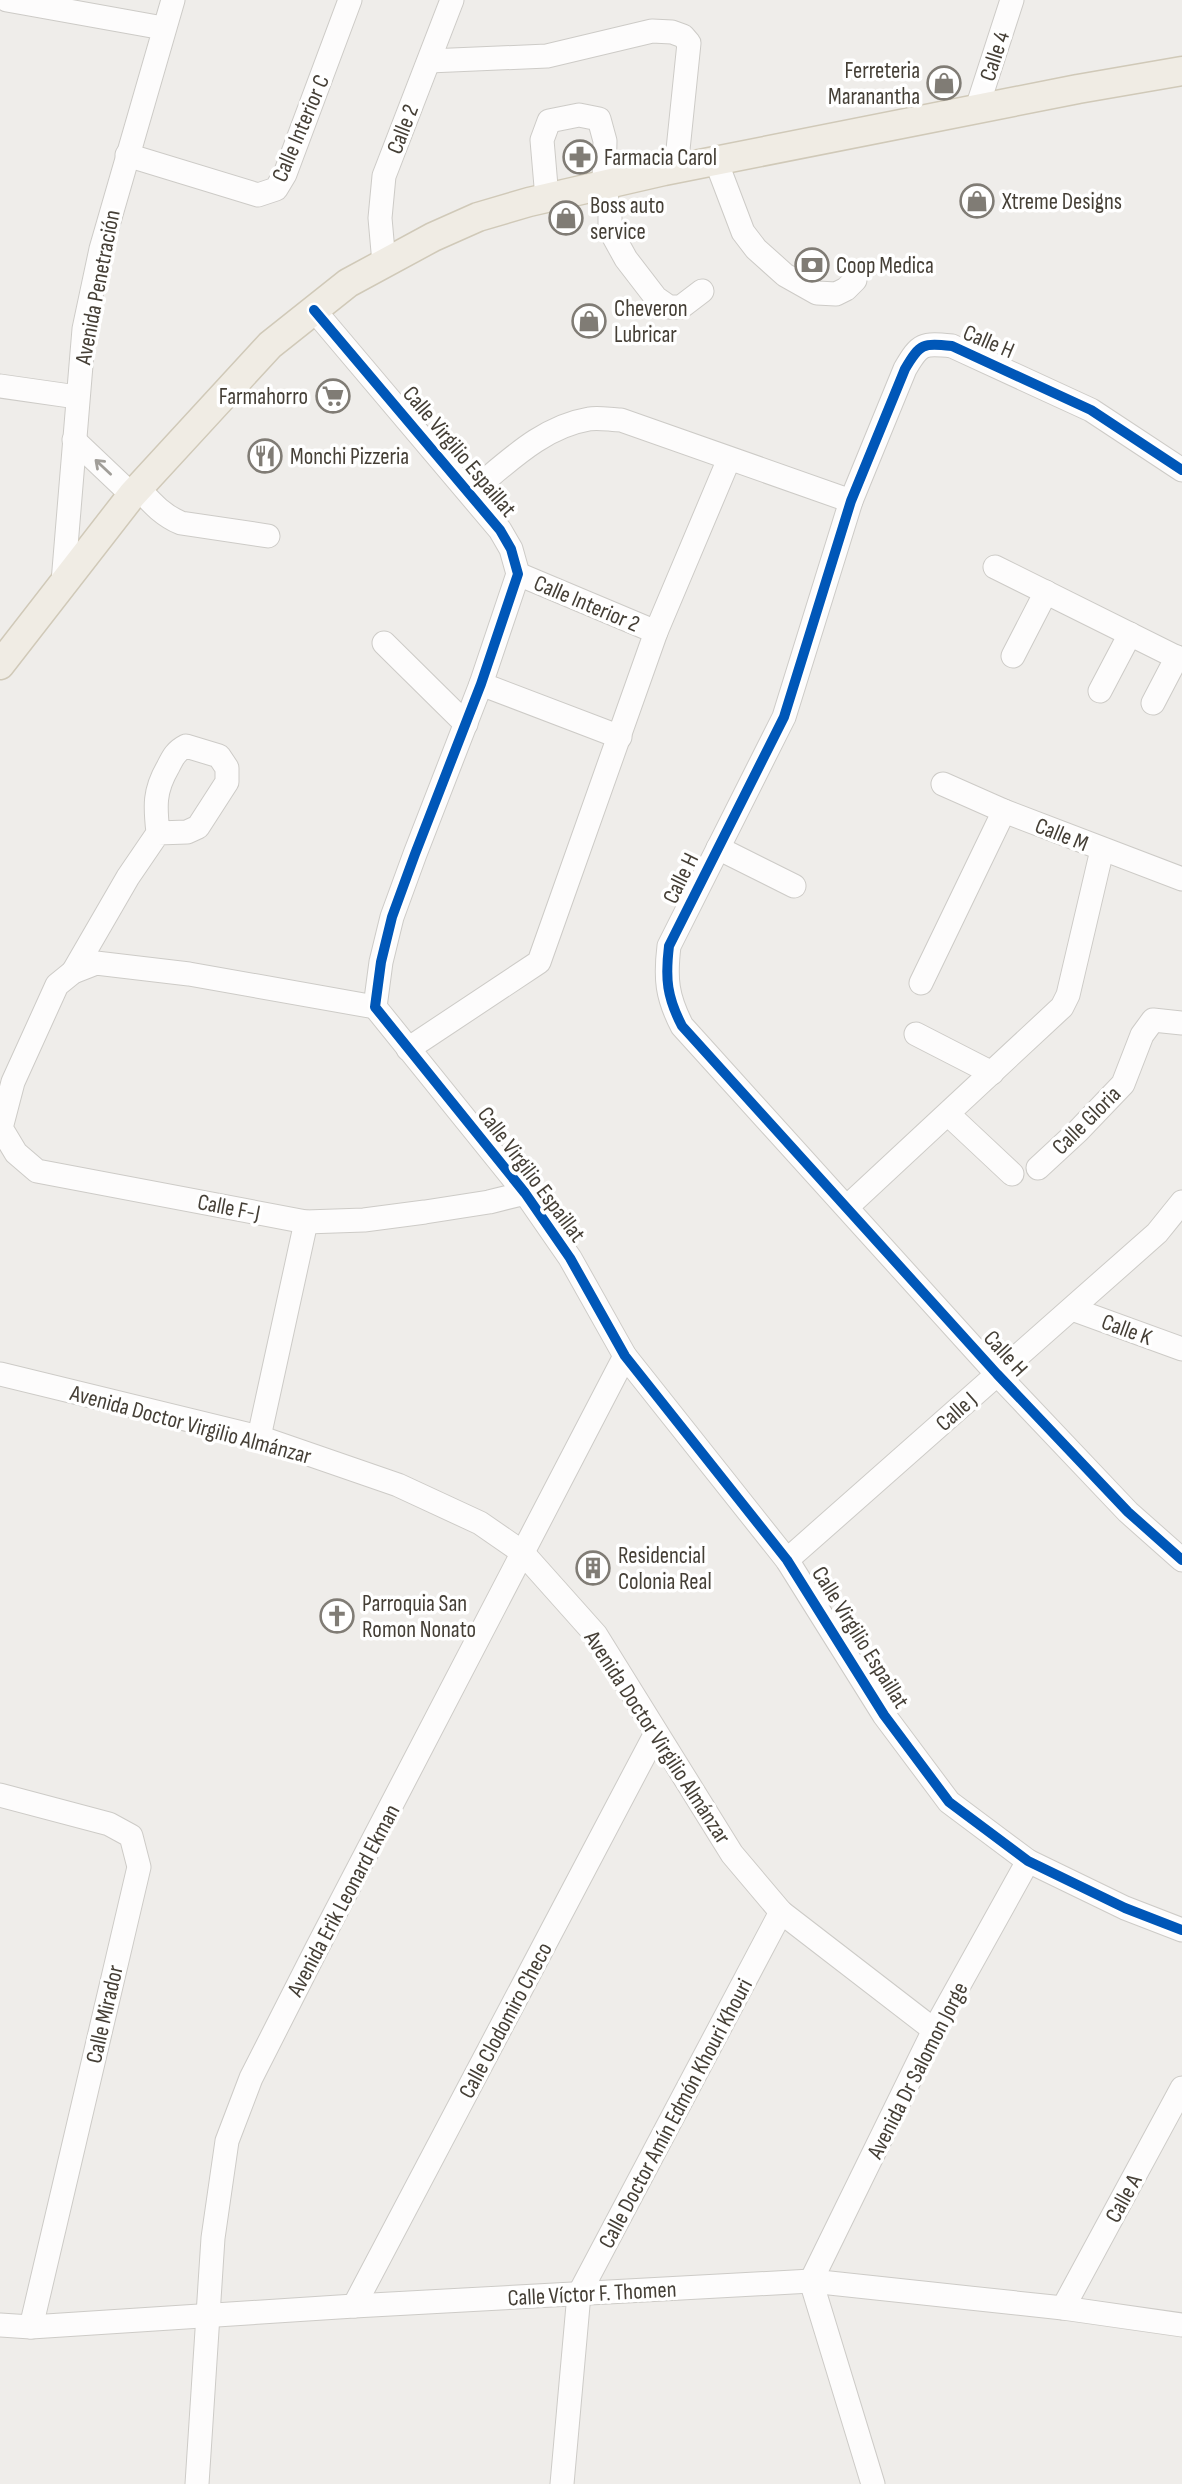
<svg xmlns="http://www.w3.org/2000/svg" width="1182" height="2484" font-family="'Sofia Sans Condensed',sans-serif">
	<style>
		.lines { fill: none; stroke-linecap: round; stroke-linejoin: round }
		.minor-casing { stroke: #cdcbc7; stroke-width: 25 }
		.major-casing { stroke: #d0c9b8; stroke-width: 31 }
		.minor { stroke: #fdfcfc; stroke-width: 23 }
		.major { stroke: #f0ece4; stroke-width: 28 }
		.cycleway-casing { stroke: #fff; stroke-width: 15 }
		.cycleway { stroke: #0057b8; stroke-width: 10 }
		.oneway { stroke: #a19e99 }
		.labels { text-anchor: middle; stroke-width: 7; stroke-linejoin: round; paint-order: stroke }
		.street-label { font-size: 23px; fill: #453f36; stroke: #fff }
		.poi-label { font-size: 23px; fill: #453f36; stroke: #fff; text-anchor: start }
	</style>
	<rect width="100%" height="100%" fill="#efedea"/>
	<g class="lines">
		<defs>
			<g id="minor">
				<polyline points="7,0 163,28"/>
				<polyline points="429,61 547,56 652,31 672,32 683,36 689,43 676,169"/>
				<polyline points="976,111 1012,0"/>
				<polyline points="127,155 258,195 276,189 285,174 350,0"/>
				<polyline points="716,161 743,232 756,249 785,275 817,293 836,294 846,289 855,280"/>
				<polyline points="547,198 542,140 549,121 579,115 599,119 605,141 604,186 610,215 610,230 626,259 656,298 669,307 681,307 702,291"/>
				<polyline points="384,263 380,218 384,176 452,0"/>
				<polyline points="314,310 500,530 511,549 518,574 481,684 415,854 392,917 381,962 375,1007 525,1193 570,1258 625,1356 787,1560 884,1715 949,1802 1028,1861 1125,1908 1182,1930"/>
				<polyline points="0,386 77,397"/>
				<polyline points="74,440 132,495"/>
				<path d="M1182,470L1091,410L952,346C923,343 920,343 905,369L851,501L784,717L669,946C665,979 667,997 682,1026L997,1374L1128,1512L1182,1560"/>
				<path d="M138,488C151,502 162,515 181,523L268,536"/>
				<path d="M470,493C506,464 541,427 589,419C599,417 611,420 621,420L851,501"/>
				<polyline points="995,567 1182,660"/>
				<polyline points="518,574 656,632"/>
				<polyline points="63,582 84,329 101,249 173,0"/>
				<polyline points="384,643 466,724"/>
				<polyline points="1013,656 1046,592"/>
				<polyline points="481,684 620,737"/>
				<polyline points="1100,691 1130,634"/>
				<polyline points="1153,703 1177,657"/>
				<polyline points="943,784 1004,811 1182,879"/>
				<polyline points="718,848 794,886"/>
				<path d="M73,972L128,877L158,833L187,832L198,827L227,782V768L219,756L186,746C176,751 173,757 168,767C154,791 155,806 158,833"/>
				<polyline points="921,983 1004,811"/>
				<polyline points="375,1007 189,974 96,963 73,972 57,985 13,1082 1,1128 16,1153 37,1171 306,1222 364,1220 425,1212 489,1202 525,1193"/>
				<polyline points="916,1034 992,1073"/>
				<polyline points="408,1049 539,962 656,632 729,459"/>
				<polyline points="948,1114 1012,1174"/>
				<polyline points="1038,1168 1078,1131 1123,1084 1142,1035 1153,1020 1182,1023"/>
				<polyline points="847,1207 1062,1007 1068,995 1102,850"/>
				<polyline points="1072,1309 1182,1349"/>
				<polyline points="0,1374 259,1437 398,1485 480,1523 522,1552 596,1635 732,1854 781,1912 934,2030"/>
				<polyline points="259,1437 306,1222"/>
				<polyline points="787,1560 1157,1233 1182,1202"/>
				<polyline points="0,1795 109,1824 131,1836 139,1867 31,2327"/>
				<polyline points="354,2306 656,1733"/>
				<polyline points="1063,2308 1182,2088"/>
				<polyline points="0,2325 31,2327 354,2306 811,2281 1063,2308 1182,2325"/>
				<polyline points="197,2484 213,2238 227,2141 251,2078 317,1948 625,1356"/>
				<polyline points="562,2484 579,2294 781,1912"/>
				<polyline points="873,2484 811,2281 934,2030 1028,1861"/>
			</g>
			<polyline id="major" points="0,665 132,495 270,345 348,283 433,237 478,217 529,202 664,171 1078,89 1182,71"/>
		</defs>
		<use href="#minor" class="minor-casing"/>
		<use href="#major" class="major-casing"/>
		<use href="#minor" class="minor"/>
		<use href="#major" class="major"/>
		<defs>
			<g id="cycleway">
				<polyline points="314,310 500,530 511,549 518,574 481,684 415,854 392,917 381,962 375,1007 525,1193 570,1258 625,1356 787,1560 884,1715 949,1802 1028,1861 1125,1908 1182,1930"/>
				<path d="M1182,470L1091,410L952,346C923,343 920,343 905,369L851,501L784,717L669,946C665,979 667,997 682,1026L997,1374L1128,1512L1182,1560"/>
			</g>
		</defs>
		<use href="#cycleway" class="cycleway-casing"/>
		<use href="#cycleway" class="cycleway"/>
	</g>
	<defs><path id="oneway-shaft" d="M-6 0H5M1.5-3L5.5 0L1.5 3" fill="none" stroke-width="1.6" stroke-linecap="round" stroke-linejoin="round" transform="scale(1.75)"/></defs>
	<use class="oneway" href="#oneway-shaft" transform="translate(103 467) rotate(-137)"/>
	<defs>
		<symbol id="shop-ring" viewBox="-11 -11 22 22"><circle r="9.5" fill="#fff" stroke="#807c75" stroke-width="1.5"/><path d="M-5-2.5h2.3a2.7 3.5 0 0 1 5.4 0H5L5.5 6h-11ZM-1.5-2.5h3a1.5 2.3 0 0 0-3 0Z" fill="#807c75"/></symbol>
		<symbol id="pharmacy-ring" viewBox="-11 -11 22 22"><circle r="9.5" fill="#fff" stroke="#807c75" stroke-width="1.5"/><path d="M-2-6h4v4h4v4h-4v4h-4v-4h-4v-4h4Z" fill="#807c75"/></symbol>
		<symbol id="bank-ring" viewBox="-11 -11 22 22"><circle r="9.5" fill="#fff" stroke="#807c75" stroke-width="1.5"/><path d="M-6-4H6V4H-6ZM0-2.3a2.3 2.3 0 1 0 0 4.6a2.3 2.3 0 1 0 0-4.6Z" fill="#807c75"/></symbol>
		<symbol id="supermarket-ring" viewBox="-11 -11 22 22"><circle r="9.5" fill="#fff" stroke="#807c75" stroke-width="1.5"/><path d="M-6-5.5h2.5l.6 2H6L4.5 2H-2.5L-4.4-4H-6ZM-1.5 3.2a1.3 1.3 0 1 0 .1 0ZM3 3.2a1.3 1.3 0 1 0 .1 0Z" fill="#807c75"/></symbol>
		<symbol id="restaurant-ring" viewBox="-11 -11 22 22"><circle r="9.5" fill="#fff" stroke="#807c75" stroke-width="1.5"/><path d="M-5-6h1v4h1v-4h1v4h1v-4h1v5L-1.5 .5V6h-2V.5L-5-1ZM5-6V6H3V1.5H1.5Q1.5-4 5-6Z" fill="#807c75"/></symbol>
		<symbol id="building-ring" viewBox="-11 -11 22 22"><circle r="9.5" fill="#fff" stroke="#807c75" stroke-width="1.5"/><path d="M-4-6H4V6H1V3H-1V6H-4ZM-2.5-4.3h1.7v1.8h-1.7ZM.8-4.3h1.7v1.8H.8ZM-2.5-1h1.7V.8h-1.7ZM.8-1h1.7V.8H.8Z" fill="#807c75"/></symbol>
		<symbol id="church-ring" viewBox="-11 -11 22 22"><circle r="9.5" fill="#fff" stroke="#807c75" stroke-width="1.5"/><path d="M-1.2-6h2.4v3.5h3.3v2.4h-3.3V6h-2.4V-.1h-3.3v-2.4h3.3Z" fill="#807c75"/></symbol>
	</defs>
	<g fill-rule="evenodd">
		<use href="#shop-ring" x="925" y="64" width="38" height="38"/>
		<use href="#pharmacy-ring" x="561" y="138" width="38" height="38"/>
		<use href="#shop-ring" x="958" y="182" width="38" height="38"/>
		<use href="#shop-ring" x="547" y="199" width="38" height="38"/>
		<use href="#bank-ring" x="793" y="246" width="38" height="38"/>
		<use href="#shop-ring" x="570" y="302" width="38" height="38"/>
		<use href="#supermarket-ring" x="314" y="377" width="38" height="38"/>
		<use href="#restaurant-ring" x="246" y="437" width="38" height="38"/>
		<use href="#building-ring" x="574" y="1549" width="38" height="38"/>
		<use href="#church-ring" x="318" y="1597" width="38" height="38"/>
	</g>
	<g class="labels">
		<g class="street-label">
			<text transform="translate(994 56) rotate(-72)" y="8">Calle 4</text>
			<text transform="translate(300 128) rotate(-67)" y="8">Calle Interior C</text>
			<text transform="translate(402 129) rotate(-69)" y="8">Calle 2</text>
			<text transform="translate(97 287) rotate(-79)" y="8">Avenida Penetración</text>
			<text transform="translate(989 341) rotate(23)" y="8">Calle H</text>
			<text transform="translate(460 451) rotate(50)" y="8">Calle Virgilio Espaillat</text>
			<text transform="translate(587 603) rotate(23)" y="8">Calle Interior 2</text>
			<text transform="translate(1062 834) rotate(22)" y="8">Calle M</text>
			<text transform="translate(680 878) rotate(-64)" y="8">Calle H</text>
			<text transform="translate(1086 1120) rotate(-45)" y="8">Calle Gloria</text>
			<text transform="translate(532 1174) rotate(53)" y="8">Calle Virgilio Espaillat</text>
			<text transform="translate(229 1207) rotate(11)" y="8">Calle F-J</text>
			<text transform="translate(1127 1329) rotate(20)" y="8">Calle K</text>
			<text transform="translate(1006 1353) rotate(48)" y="8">Calle H</text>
			<text transform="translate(956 1411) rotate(-42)" y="8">Calle J</text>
			<text transform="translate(191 1424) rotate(15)" y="8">Avenida Doctor Virgilio Almánzar</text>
			<text transform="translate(861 1637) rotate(58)" y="8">Calle Virgilio Espaillat</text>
			<text transform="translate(658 1737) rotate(57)" y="8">Avenida Doctor Virgilio Almánzar</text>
			<text transform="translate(343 1900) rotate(-62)" y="8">Avenida Erik Leonard Ekman</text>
			<text transform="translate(104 2014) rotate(-77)" y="8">Calle Mirador</text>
			<text transform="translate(505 2020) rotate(-62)" y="8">Calle Clodomiro Checo</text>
			<text transform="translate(917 2070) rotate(-63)" y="8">Avenida Dr Salomon Jorge</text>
			<text transform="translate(675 2113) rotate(-62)" y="8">Calle Doctor Amín Edmón Khouri Khouri</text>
			<text transform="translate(1123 2198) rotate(-61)" y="8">Calle A</text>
			<text transform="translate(592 2293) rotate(-3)" y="8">Calle Víctor F. Thomen</text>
		</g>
		<g class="poi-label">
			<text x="920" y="78" text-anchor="end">Ferreteria<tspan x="920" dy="26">Maranantha</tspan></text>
			<text x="604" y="165">Farmacia Carol</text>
			<text x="1002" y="209">Xtreme Designs</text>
			<text x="590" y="213">Boss auto<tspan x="590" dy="26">service</tspan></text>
			<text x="836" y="273">Coop Medica</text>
			<text x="614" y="316">Cheveron<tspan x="614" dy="26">Lubricar</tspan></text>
			<text x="308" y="404" text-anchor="end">Farmahorro</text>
			<text x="290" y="464">Monchi Pizzeria</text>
			<text x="618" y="1563">Residencial<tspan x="618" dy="26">Colonia Real</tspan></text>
			<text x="362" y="1611">Parroquia San<tspan x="362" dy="26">Romon Nonato</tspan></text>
		</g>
	</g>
</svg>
